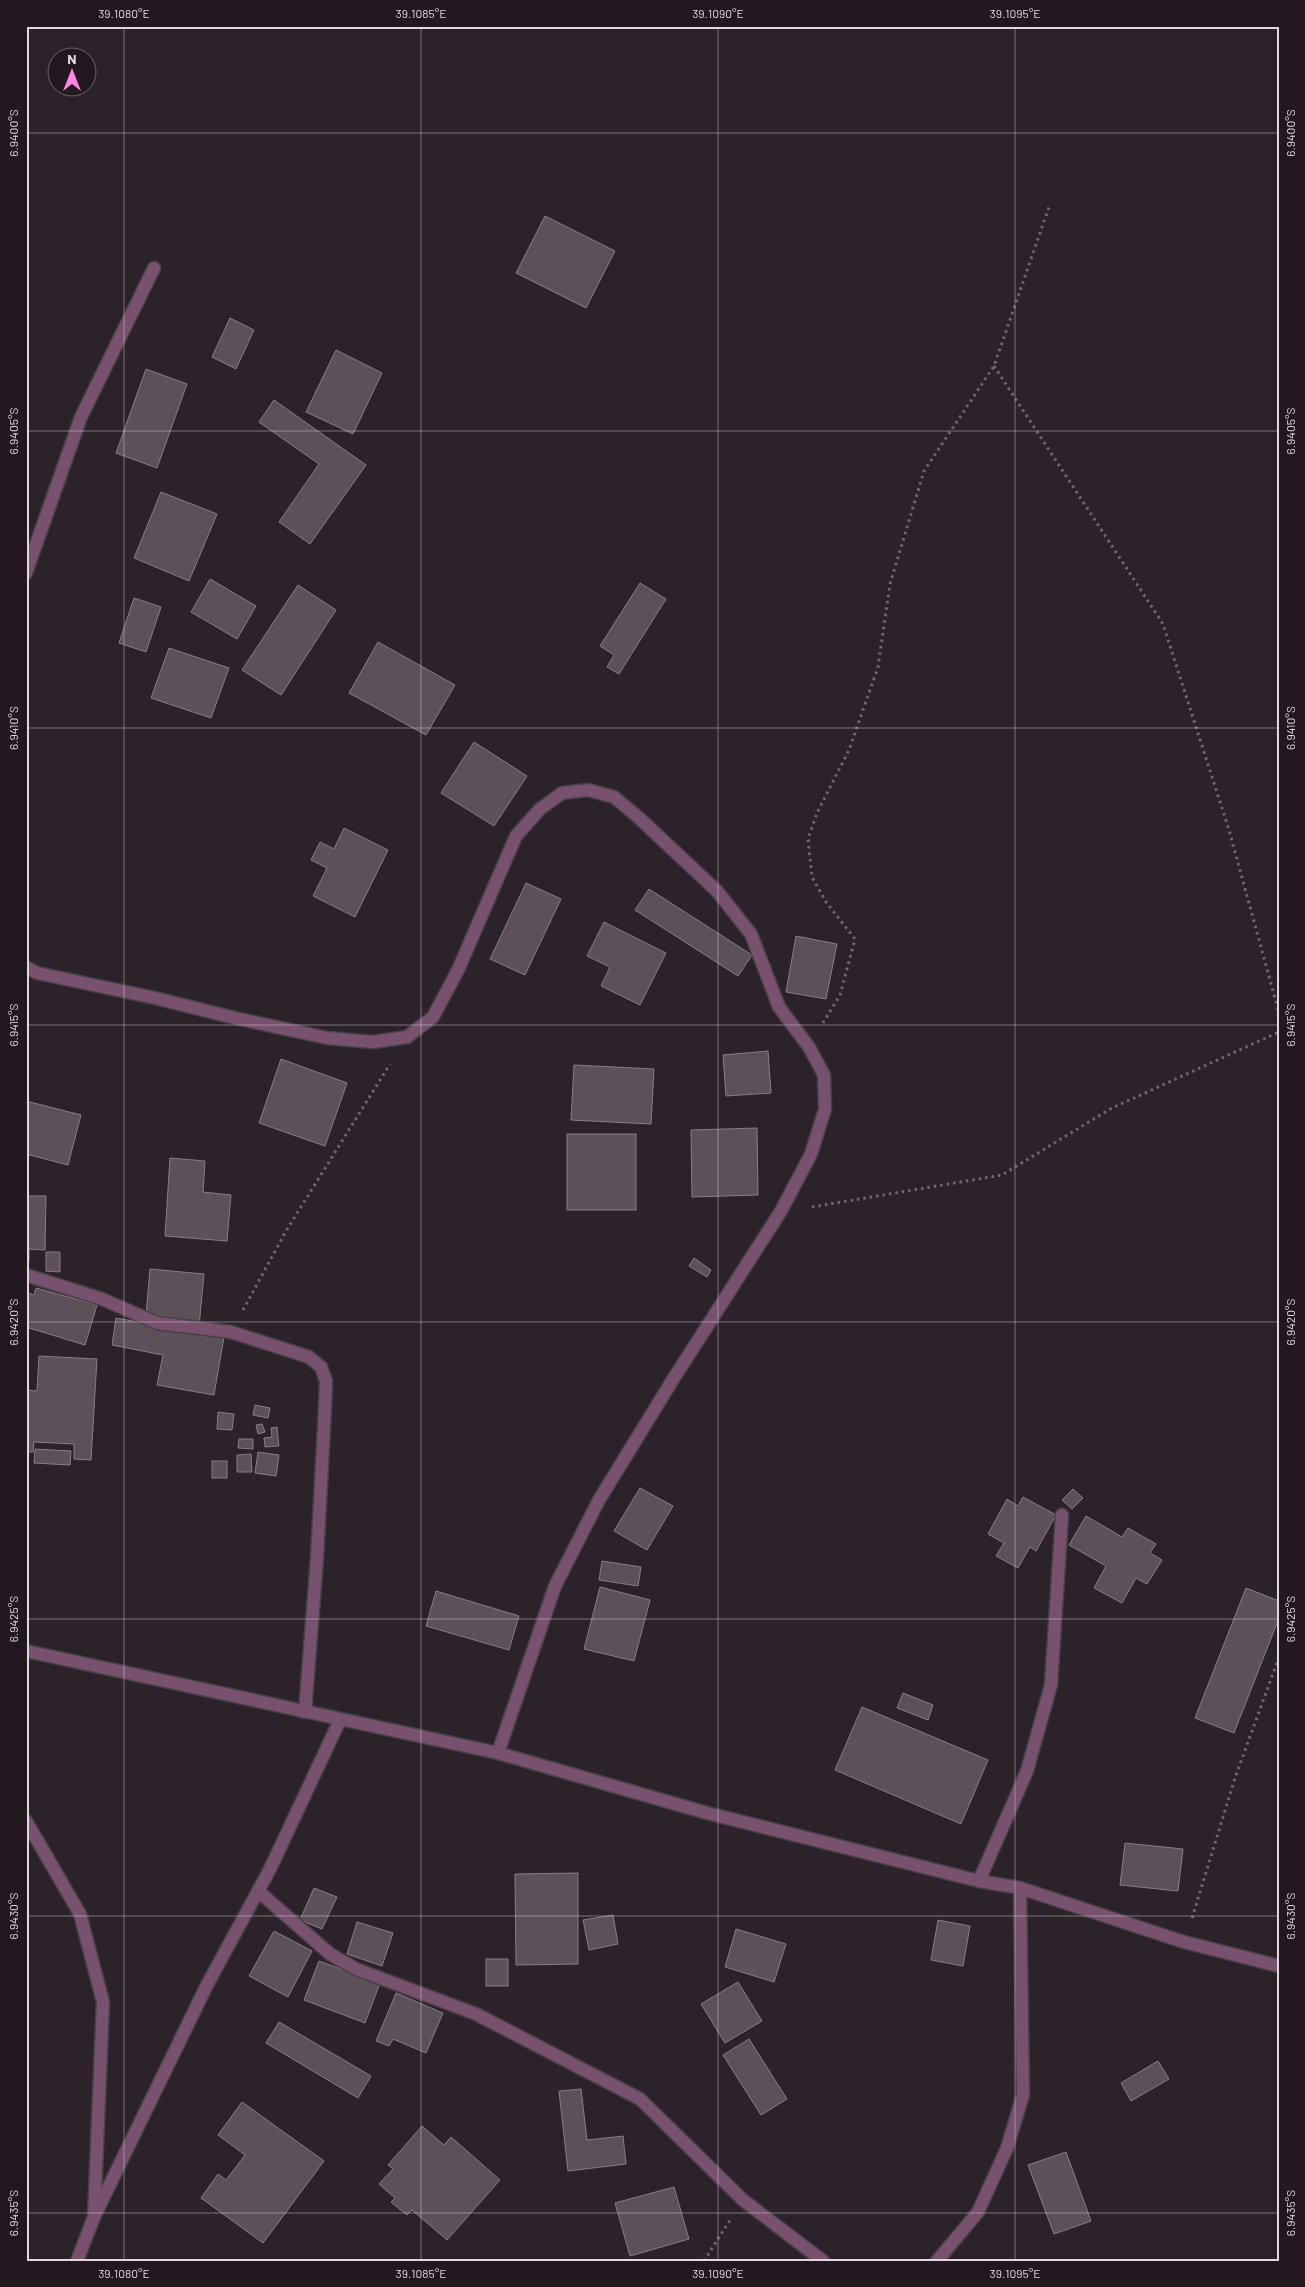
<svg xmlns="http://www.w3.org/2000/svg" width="1305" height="2287" font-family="Barlow,sans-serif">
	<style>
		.building { fill: #5c5059; stroke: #8a7d86 }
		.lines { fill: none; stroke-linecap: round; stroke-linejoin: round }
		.minor-casing { stroke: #493f46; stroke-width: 15 }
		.path { stroke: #71686e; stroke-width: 3; stroke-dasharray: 2.5 4; stroke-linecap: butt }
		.minor { stroke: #78516f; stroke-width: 12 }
		.ticks { fill: none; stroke: #dfd8dd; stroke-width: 1; stroke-opacity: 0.45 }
		.neatline { fill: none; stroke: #dfd8dd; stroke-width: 2 }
		.ticks-label { font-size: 12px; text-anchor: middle; fill: #dfd8dd }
	</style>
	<rect width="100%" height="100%" fill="#2c2229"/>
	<g class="building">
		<polygon points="545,216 615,251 586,308 516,273"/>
		<polygon points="230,318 254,330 236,369 212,357"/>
		<polygon points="336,350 382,373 353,434 306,412"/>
		<polygon points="146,369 187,384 157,468 116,453"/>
		<polygon points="274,400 366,465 310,544 279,522 319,464 259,422"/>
		<polygon points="161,492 217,514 189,581 134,558"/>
		<polygon points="210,579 256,606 237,639 191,612"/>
		<polygon points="640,583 666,599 619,674 607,667 614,655 600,646"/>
		<polygon points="298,585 336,610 281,695 242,670"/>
		<polygon points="134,598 161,607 146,652 119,643"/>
		<polygon points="378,642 455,685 426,735 349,693"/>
		<polygon points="169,648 229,668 211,718 151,698"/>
		<polygon points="474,742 527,776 494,826 441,793"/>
		<polygon points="344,828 388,850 355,917 313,896 327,868 311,860 320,842 334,849"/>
		<polygon points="526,883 561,899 525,975 490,959"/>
		<polygon points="649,889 752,955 738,976 635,910"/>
		<polygon points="604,922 666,953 640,1005 601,986 610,967 587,956"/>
		<polygon points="796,936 837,944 826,999 786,992"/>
		<polygon points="768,1051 771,1093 726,1096 723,1055"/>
		<polygon points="281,1059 347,1083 325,1146 259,1123"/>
		<polygon points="574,1065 654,1069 651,1124 571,1120"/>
		<polygon points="26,1101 81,1115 68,1165 26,1154"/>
		<polygon points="757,1128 758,1195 692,1197 691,1130"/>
		<rect x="567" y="1134" width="69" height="76"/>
		<polygon points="170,1158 205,1161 203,1192 231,1195 227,1241 165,1236"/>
		<polygon points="26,1196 46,1196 45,1250 29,1249 29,1261 26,1261"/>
		<polygon points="46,1252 60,1252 60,1272 46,1271"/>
		<polygon points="694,1258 711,1270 707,1277 689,1266"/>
		<polygon points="150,1269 204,1274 199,1326 170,1323 171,1318 146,1315"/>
		<polygon points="36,1288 97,1305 85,1345 26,1327 26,1292 34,1295"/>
		<polygon points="116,1318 224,1337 214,1395 157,1385 163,1355 112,1345"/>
		<polygon points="39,1356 97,1359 91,1460 74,1459 74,1444 34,1442 33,1452 26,1452 26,1390 37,1391"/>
		<polygon points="255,1405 270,1408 268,1418 253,1415"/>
		<polygon points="218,1412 234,1414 232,1430 217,1429"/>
		<polygon points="262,1424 265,1432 258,1434 256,1425"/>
		<polygon points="277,1427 279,1446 265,1447 264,1438 272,1437 271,1428"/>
		<polygon points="239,1439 253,1439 253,1449 238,1448"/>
		<polygon points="35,1449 71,1451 70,1465 34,1463"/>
		<polygon points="258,1452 279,1455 276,1476 255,1473"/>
		<polygon points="251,1454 252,1472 237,1472 237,1455"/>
		<rect x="212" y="1461" width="15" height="17"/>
		<polygon points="640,1488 673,1506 647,1550 614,1531"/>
		<polygon points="1073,1489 1083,1498 1072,1509 1062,1500"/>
		<polygon points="1023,1497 1056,1515 1036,1551 1030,1547 1018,1568 996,1556 1004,1543 988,1534 1007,1499 1018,1506"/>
		<polygon points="1086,1516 1122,1537 1128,1528 1156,1544 1150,1553 1162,1560 1147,1584 1136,1578 1122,1603 1094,1588 1106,1566 1069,1545"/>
		<polygon points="602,1561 641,1567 638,1586 599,1580"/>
		<polygon points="600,1587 650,1600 634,1661 584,1649"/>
		<polygon points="1246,1588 1279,1601 1279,1618 1234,1733 1195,1718"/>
		<polygon points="436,1591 519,1616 509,1650 426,1626"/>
		<polygon points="903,1693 933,1705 928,1720 897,1708"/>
		<polygon points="862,1707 988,1760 961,1824 835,1770"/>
		<polygon points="1125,1843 1183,1849 1178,1891 1120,1885"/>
		<polygon points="578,1873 578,1964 516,1965 515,1874"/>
		<polygon points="314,1888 337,1897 322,1929 300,1920"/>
		<polygon points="613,1915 618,1944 589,1950 583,1920"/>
		<polygon points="938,1920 970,1926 963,1966 931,1960"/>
		<polygon points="357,1922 393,1933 382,1966 347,1954"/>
		<polygon points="736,1929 786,1944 774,1982 725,1967"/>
		<polygon points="274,1931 312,1951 288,1997 249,1976"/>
		<rect x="486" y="1959" width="22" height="27"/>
		<polygon points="319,1961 380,1983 365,2023 304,2000"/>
		<polygon points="738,1982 762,2021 725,2043 701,2004"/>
		<polygon points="396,1993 443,2013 426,2053 393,2039 389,2046 376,2041"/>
		<polygon points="279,2022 371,2076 358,2098 266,2043"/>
		<polygon points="749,2039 787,2099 761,2115 723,2055"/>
		<polygon points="1158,2061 1169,2079 1131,2101 1121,2083"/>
		<polygon points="581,2089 587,2140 623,2136 626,2164 568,2171 559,2091"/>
		<polygon points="242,2102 324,2161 263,2243 201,2198 218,2174 226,2180 245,2155 218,2135"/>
		<polygon points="422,2126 444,2145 451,2137 500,2180 447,2240 412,2210 407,2215 391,2202 395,2198 379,2184 393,2169 388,2165"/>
		<polygon points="1066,2152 1091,2221 1054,2234 1028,2165"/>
		<polygon points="674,2187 689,2239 630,2256 615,2203"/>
	</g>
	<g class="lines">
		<defs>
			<g id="minor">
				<polyline points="26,573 81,417 154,268"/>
				<polyline points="26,967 37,973 155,998 235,1018 327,1038 373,1042 407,1037 433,1017 458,970 516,836 540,809 562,793 588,790 614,797 638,817 717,891 751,934 779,1007 809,1047 824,1075 825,1109 811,1154 781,1211 672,1381 599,1500 555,1586 498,1753"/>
				<polyline points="26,1275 102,1299 157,1323 231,1332 309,1357 321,1367 326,1381 325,1408 317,1558 305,1712"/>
				<polyline points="26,1651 498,1753 707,1813 979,1881 1020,1888 1184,1942 1279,1966"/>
				<polyline points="26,1821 80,1914 103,2002 94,2217 77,2261"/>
				<polyline points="979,1881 1027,1771 1051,1685 1062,1515"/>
				<polyline points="258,1891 330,1954 356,1969 476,2014 640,2099 743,2200 823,2261"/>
				<polyline points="94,2217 207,1985 270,1869 340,1720"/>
				<polyline points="937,2261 978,2212 1007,2148 1023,2095 1020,1888"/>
			</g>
		</defs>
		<use href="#minor" class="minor-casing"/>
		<g class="path">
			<polyline points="994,366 1163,624 1229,830 1279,1013"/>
			<polyline points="823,1023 840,995 855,939 826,902 812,877 808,839 817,813 849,750 878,667 890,584 924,471 994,366 1050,204"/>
			<polyline points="812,1207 1002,1175 1110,1109 1279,1032"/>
			<polyline points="243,1310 286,1231 390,1064"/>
			<polyline points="1192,1918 1235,1778 1279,1657"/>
			<polyline points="704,2261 730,2220"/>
		</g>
		<use href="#minor" class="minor"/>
	</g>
	<path class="ticks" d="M124,26V2261M421,26V2261M718,26V2261M1015,26V2261M26,133H1279M26,431H1279M26,728H1279M26,1025H1279M26,1322H1279M26,1619H1279M26,1916H1279M26,2213H1279"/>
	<rect width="1305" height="2287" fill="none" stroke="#221920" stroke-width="55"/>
	<g transform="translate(72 72)"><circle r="24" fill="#221920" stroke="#6e656c"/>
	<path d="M0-4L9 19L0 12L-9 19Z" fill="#fc86e4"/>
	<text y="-8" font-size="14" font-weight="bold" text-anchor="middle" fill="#dfd8dd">N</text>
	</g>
	<rect x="28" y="28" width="1250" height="2232" class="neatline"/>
	<g class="ticks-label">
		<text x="124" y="18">39.1080°E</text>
		<text x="421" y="18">39.1085°E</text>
		<text x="718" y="18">39.1090°E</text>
		<text x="1015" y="18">39.1095°E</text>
		<text transform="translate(14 133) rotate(-90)" y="4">6.9400°S</text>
		<text transform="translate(1291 133) rotate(-90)" y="4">6.9400°S</text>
		<text transform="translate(14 431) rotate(-90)" y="4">6.9405°S</text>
		<text transform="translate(1291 431) rotate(-90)" y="4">6.9405°S</text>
		<text transform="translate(14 728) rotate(-90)" y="4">6.9410°S</text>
		<text transform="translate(1291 728) rotate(-90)" y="4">6.9410°S</text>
		<text transform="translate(14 1025) rotate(-90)" y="4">6.9415°S</text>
		<text transform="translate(1291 1025) rotate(-90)" y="4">6.9415°S</text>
		<text transform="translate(14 1322) rotate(-90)" y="4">6.9420°S</text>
		<text transform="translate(1291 1322) rotate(-90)" y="4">6.9420°S</text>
		<text transform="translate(14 1619) rotate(-90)" y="4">6.9425°S</text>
		<text transform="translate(1291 1619) rotate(-90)" y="4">6.9425°S</text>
		<text transform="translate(14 1916) rotate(-90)" y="4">6.9430°S</text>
		<text transform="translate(1291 1916) rotate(-90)" y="4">6.9430°S</text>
		<text transform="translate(14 2213) rotate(-90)" y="4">6.9435°S</text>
		<text transform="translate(1291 2213) rotate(-90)" y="4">6.9435°S</text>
		<text x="124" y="2278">39.1080°E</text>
		<text x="421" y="2278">39.1085°E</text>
		<text x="718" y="2278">39.1090°E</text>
		<text x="1015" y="2278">39.1095°E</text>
	</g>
</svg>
